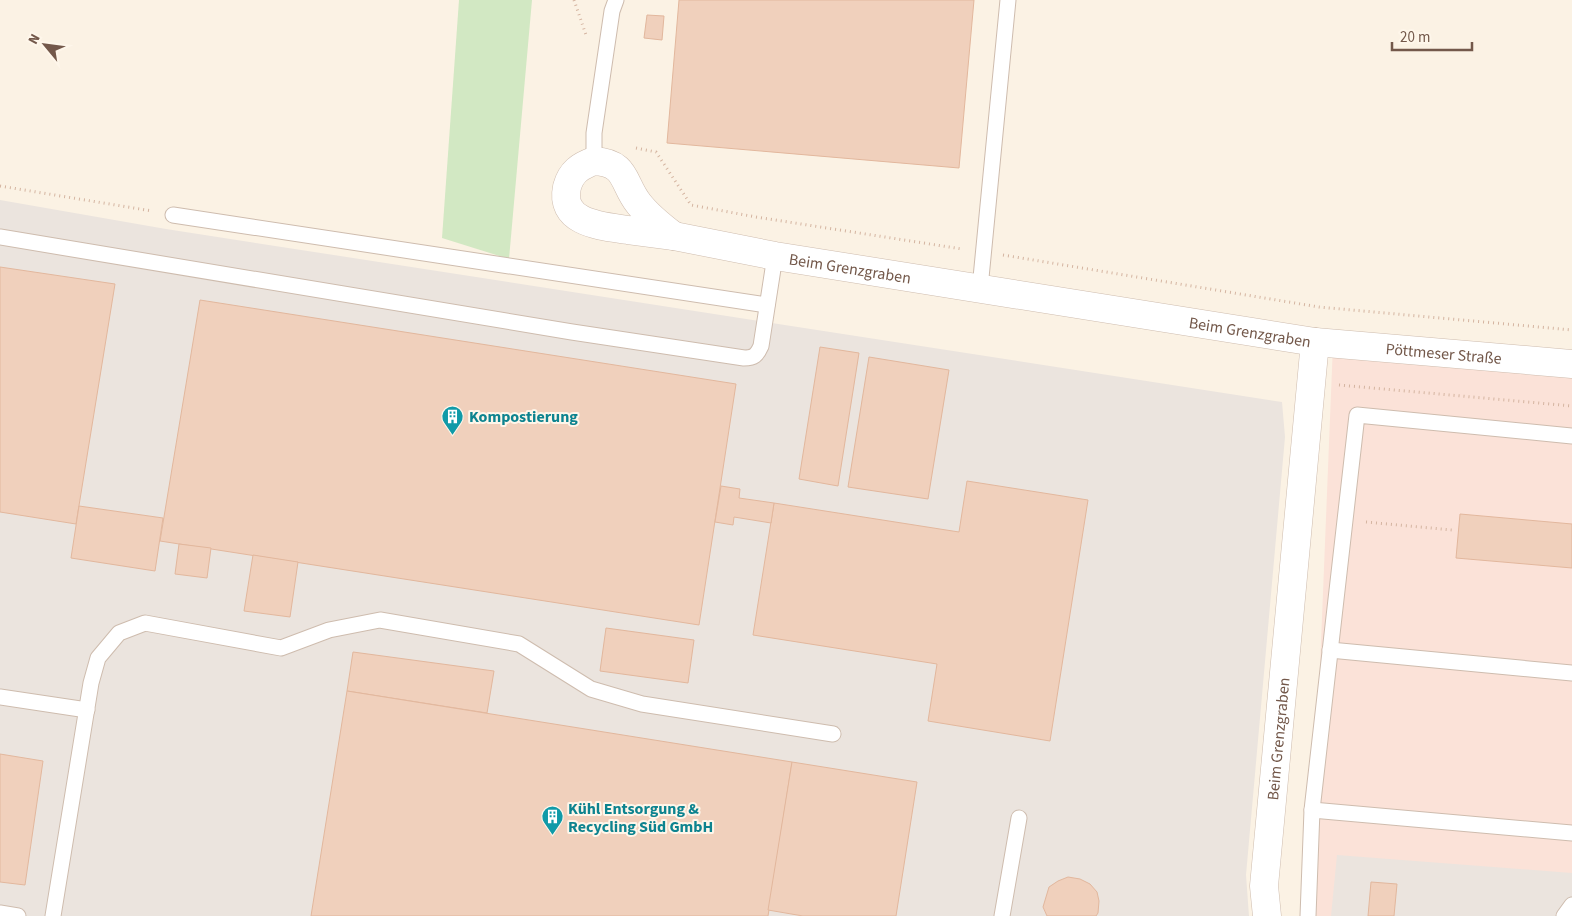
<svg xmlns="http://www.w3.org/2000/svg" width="1572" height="916" font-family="'Source Sans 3',sans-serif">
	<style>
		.commercial { fill: #fbe2d8 }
		.industrial { fill: #ebe4de }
		.green { fill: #d2e8c3 }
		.building { fill: #f0d0bc; stroke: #e2b79d }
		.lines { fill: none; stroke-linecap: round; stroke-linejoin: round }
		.service-casing { stroke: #cebcae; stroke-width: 17 }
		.minor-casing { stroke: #cebcae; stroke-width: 29 }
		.path { stroke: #d4b4a0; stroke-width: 3; stroke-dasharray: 1 4; stroke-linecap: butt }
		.service { stroke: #fff; stroke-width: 15 }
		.minor { stroke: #fff; stroke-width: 28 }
		.labels { text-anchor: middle; stroke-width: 4; stroke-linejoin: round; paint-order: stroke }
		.street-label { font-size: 16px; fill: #73584a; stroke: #fef6ea }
		.culture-label { font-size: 16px; font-weight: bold; fill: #0d838f; stroke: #fef6ea; text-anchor: start }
	</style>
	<rect width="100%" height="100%" fill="#fbf2e4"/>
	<polygon class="commercial" points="1333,344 1572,377 1572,916 1310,916"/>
	<g class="industrial">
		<polygon points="0,200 166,229 1282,402 1285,437 1246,875 1249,916 0,916"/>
		<polygon points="1337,855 1572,873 1572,916 1331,916"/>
	</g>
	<polygon class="green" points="459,0 532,0 509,259 442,238"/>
	<g class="building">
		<polygon points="679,0 974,0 959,168 667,143"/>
		<polygon points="647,15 664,16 662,40 644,38"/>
		<polygon points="0,267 115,284 76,524 0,512"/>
		<polygon points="200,300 736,384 699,625 160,541"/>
		<polygon points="820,347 859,353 838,486 799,479"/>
		<polygon points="869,357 949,370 928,499 848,487"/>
		<polygon points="967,481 1088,500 1050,741 928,721 937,664 753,635 774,503 959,532"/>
		<polygon points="721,486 740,489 739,498 774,503 771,523 734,517 733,525 715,522"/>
		<polygon points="79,506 163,518 155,571 71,558"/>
		<polygon points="1460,514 1572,524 1572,568 1456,558"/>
		<polygon points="179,544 211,548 207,578 175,574"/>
		<polygon points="253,555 298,562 290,617 244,611"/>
		<polygon points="606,628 694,640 688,683 600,671"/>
		<polygon points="353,652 494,671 487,713 347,691"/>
		<polygon points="347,691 792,762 768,916 311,916"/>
		<polygon points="0,754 43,761 25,885 0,882"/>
		<polygon points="792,762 917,782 896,916 803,916 768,910"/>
		<polygon points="1068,877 1080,879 1090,884 1097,892 1099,901 1098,913 1096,916 1047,916 1043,907 1049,887 1058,881"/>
		<polygon points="1371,882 1397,884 1394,916 1368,916"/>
	</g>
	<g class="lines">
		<defs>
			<g id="service">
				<polyline points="594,161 594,133 612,11 616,0"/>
				<polyline points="173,215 767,305"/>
				<path d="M0,237L572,332L744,358C754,358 757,355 761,346L775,256"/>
				<polyline points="980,288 1008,0"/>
				<polyline points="1330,650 1572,673"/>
				<polyline points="0,697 87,710"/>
				<polyline points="1312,810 1572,833"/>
				<polyline points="0,913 18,916"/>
				<polyline points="53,916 91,683 98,658 119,633 145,623 281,648 329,630 380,620 519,644 591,689 642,704 833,734"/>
				<polyline points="1002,916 1019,818"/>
				<polyline points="1308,916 1312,810 1357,415 1572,436"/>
				<polyline points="1564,916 1572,905"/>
			</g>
			<g id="minor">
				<path d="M594,161C628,163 622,183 639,204C649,217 661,226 674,236C659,234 643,232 628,230C603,226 559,224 567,187C571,172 580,166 594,161Z"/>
				<path id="s1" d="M674,236L775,256L1315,342L1572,364"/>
				<path id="s2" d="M1267,916L1264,886L1315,342"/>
			</g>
		</defs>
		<use href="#service" class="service-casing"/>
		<use href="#minor" class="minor-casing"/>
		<g class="path">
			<polyline points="574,0 586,35"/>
			<polyline points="636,148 656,152 691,205 756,217 962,249"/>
			<polyline points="0,186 152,211"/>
			<polyline points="1003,255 1319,307 1572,330"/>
			<polyline points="1339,385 1572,406"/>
			<polyline points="1366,522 1452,530"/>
		</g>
		<use href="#service" class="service"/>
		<use href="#minor" class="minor"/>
	</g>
	<defs>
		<symbol id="building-pin" viewBox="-11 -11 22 30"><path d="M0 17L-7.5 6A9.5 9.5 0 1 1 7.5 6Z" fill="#0f9aa8" stroke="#fef6ea"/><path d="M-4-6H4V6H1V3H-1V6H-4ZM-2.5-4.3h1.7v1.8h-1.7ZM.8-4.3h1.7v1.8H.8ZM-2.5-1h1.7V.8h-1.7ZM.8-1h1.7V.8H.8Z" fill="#fff"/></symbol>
	</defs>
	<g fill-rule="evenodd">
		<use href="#building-pin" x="440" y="404" width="25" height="34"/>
		<use href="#building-pin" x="540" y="804" width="25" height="34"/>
	</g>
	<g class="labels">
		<g class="street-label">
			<text dy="6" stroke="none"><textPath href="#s1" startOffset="179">Beim Grenzgraben</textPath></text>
			<text dy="6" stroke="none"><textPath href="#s1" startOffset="584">Beim Grenzgraben</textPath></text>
			<text dy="6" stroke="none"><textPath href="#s1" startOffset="779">Pöttmeser Straße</textPath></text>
			<text dy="6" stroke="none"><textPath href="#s2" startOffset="178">Beim Grenzgraben</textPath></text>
		</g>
		<g class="culture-label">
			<text x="469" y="422">Kompostierung</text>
			<text x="568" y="814">Kühl Entsorgung &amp;<tspan x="568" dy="18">Recycling Süd GmbH</tspan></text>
		</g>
	</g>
	<g transform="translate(45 45) rotate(299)" stroke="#fef6ea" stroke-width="4" paint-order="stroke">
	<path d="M0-4L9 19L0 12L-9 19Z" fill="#73584a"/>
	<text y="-8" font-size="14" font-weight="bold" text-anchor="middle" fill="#73584a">N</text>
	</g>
	<path d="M1392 42v8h80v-8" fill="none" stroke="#73584a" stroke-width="2.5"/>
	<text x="1400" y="42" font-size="15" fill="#73584a" stroke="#fef6ea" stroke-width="4" paint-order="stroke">20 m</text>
</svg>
